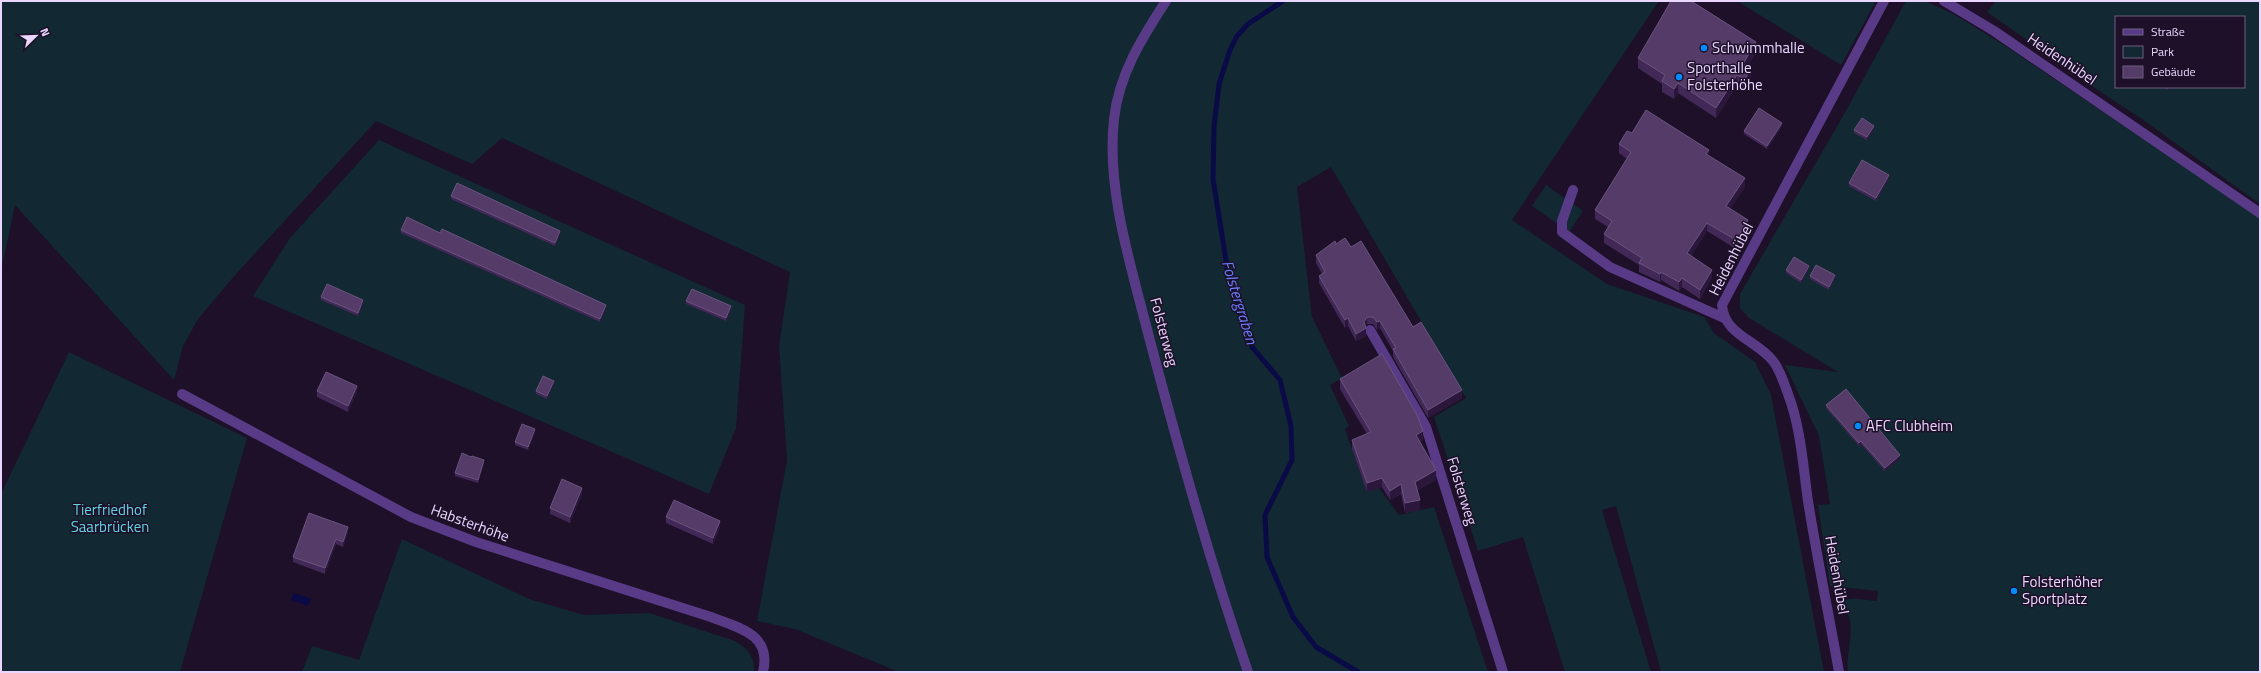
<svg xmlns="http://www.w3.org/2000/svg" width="2261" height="673" font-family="'Titillium Web',sans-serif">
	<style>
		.green { fill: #122832; fill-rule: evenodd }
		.water { fill: #0a0a47 }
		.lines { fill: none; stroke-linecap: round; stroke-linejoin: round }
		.stream { stroke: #0a0a47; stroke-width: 5 }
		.minor { stroke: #593a87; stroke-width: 10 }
		.wall { fill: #422856 }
		.shaded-wall { fill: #2b173c }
		.building { fill: #543b68; stroke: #6b5380 }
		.poi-dot { fill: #028aff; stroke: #1d1028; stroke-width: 1.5 }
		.labels { text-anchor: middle; stroke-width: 3; stroke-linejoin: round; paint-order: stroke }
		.poi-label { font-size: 15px; fill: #ead6ff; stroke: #1d1028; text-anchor: start }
		.street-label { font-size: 15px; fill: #ead6ff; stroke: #1d1028 }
		.park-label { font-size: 15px; fill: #60d3e1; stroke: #1d1028 }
		.water-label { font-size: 16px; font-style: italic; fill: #647fff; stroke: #1d1028 }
	</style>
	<rect width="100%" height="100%" fill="#1d1028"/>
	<g class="green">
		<polygon points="1,1 1659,1 1512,220 1607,284 1704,317 1714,333 1755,362 1771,395 1824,672 1661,672 1616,506 1602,510 1651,672 1565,672 1523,537 1478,551 1434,417 1466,398 1331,167 1297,187 1312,317 1342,378 1330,385 1349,426 1345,429 1367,492 1379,488 1399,515 1434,507 1488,672 899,672 795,629 757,621 787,460 779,346 790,272 502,138 472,164 376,121 236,274 198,319 183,346 174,380 15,205 1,271"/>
		<polygon points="1737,1 1876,1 1841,65"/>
		<path d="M1906,1H1925L1955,15L2004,45L2260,218V672H1848C1845,653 1858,624 1844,608H1838V604C1848,595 1864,600 1877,601L1878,591L1830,586L1818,505L1830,504L1819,436L1785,365L1838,372L1749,318L1740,308V294L1843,116Z"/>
		<path d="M1996,1H2260V204L2142,119L2105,95L1987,12ZM2116,17H2244V87H2116Z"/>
		<polygon points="379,140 745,305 736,428 709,494 253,296 290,238"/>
		<polygon points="1546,185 1583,211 1569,232 1532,206"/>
		<polygon points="69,352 247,438 180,672 1,672 1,494"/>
		<path d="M402,539L529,599L584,615L649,613L735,641C747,648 755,656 754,672H302L312,646L359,660Z"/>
	</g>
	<polygon class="water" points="294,593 311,599 308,606 291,600"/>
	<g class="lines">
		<polyline class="stream" points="1283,1 1248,24 1237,36 1230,50 1219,84 1214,127 1213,179 1229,279 1252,347 1280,380 1291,426 1292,460 1265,515 1267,557 1293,617 1316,647 1358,672"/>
		<g class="minor">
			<path d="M1166,1C1142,38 1119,74 1114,119C1106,191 1132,269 1149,337C1179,450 1210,562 1248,672"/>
			<polyline points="1944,1 1994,31 2260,213"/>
			<polyline points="1573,190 1562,221 1562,232 1610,267 1724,318"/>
			<polyline points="1370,330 1426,427 1503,672"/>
			<path d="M182,394L411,517L476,542L711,617C739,628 772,634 763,672"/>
			<path d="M1839,672C1829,615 1817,558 1808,501C1803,466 1801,428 1788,394C1784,383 1780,370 1773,361C1757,340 1724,335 1722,305L1884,1"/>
		</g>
	</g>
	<g class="wall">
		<polygon points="1756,52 1748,66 1751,78 1745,89 1737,85 1716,118 1678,93 1674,99 1662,92 1662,84 1638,68 1638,58"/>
		<polygon points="2163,87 2169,87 2167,90"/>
		<polygon points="1782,126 1767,149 1744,134 1744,131"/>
		<polygon points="1874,129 1867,140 1854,133 1854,130"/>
		<polygon points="1632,133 1709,156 1745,187 1730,209 1748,229 1736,249 1707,231 1691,256 1712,278 1700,299 1682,287 1679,291 1661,280 1660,282 1639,272 1639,265 1604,243 1604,234 1608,227 1595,219 1595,210 1627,159 1619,153 1619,144"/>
		<polygon points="1889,178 1876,201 1849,186 1849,183"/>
		<polygon points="451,196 560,234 555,246 451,199"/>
		<polygon points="401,230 606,308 600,322 401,233"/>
		<polygon points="1336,244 1351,247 1413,327 1462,398 1428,418 1393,357 1393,351 1380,328 1377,330 1373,324 1367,324 1365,327 1366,336 1356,341 1348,326 1345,328 1319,283 1319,276 1322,274 1316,263 1316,255"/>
		<polygon points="1809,269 1801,283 1786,273 1786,270"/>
		<polygon points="1810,276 1835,278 1829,290 1810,279"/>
		<polygon points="321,297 363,303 358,316 321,300"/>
		<polygon points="686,301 731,309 726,321 686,304"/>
		<polygon points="1340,379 1423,440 1420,442 1436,480 1417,490 1420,510 1405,513 1401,494 1390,500 1382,487 1367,492 1352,449 1352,440 1367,434 1340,389"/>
		<polygon points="554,384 547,399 536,394 536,391"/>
		<polygon points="317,391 357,392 348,412 317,397"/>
		<polygon points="1826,405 1900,459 1885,471 1861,444 1859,446 1826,408"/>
		<polygon points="535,432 528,450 515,445 515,442"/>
		<polygon points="484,463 478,483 455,476 455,473"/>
		<polygon points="582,494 570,523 550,514 550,508"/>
		<polygon points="666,517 720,527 713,544 666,523"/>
		<polygon points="348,533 343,547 336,544 325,574 293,562 293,557"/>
	</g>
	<g class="shaded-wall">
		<polygon points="1756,42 1756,52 1743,74 1743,64"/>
		<polygon points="1751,68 1751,78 1745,89 1745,79"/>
		<polygon points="1737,75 1737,85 1716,118 1716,108"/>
		<polygon points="1678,83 1678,93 1674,99 1674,89"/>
		<polygon points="1782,123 1782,126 1767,149 1767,146"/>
		<polygon points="1874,126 1874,129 1867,140 1867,137"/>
		<polygon points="1709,150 1709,159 1706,154"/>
		<polygon points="1889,175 1889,178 1876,201 1876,198"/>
		<polygon points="1745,178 1745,187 1726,215 1726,206"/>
		<polygon points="1748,220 1748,229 1736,249 1736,240"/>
		<polygon points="1707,223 1707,231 1687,262 1687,253"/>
		<polygon points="560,231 560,234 555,246 555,243"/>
		<polygon points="1809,266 1809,269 1801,283 1801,280"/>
		<polygon points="1712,270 1712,278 1700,299 1700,290"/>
		<polygon points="1661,272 1661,280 1660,282 1660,274"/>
		<polygon points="1835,275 1835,278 1829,290 1829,287"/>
		<polygon points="1682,278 1682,287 1679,291 1679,282"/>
		<polygon points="363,300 363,303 358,316 358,313"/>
		<polygon points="606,305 606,308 600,322 600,319"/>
		<polygon points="731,306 731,309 726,321 726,318"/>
		<polygon points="1367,317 1367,324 1364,330 1364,322"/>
		<polygon points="1348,318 1348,326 1345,328 1345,320"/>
		<polygon points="1380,321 1380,328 1377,330 1377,322"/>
		<polygon points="1366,328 1366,336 1356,341 1356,334"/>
		<polygon points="554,381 554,384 547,399 547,396"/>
		<polygon points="357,386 357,392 348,412 348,406"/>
		<polygon points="1462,390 1462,398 1428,418 1428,410"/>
		<polygon points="535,429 535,432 528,450 528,447"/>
		<polygon points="1423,431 1423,440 1416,445 1416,435"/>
		<polygon points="1861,441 1861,444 1859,446 1859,443"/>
		<polygon points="1900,455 1900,459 1885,471 1885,468"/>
		<polygon points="484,460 484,463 478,483 478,480"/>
		<polygon points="1436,470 1436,480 1415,492 1415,482"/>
		<polygon points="1382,478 1382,487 1367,492 1367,483"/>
		<polygon points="1401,484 1401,494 1390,500 1390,491"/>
		<polygon points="582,488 582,494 570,523 570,517"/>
		<polygon points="1420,500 1420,510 1405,513 1405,503"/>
		<polygon points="720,521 720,527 713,544 713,538"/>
		<polygon points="348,527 348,533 343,547 343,542"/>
		<polygon points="336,539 336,544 325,574 325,568"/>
	</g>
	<g class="building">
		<polygon points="1671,1 1691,1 1756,42 1743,64 1751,68 1745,79 1737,75 1716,108 1678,83 1674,89 1662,81 1665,75 1638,58"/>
		<polygon points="1759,108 1782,123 1767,146 1744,131"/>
		<polygon points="1646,110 1709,150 1706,154 1745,178 1726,206 1748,220 1736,240 1707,223 1687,253 1712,270 1700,290 1682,278 1679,282 1661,272 1660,274 1639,263 1642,258 1604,234 1612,221 1595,210 1631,152 1619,144 1627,131 1632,133"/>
		<polygon points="1862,118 1874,126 1867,137 1854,130"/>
		<polygon points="1862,160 1889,175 1876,198 1849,183"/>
		<polygon points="457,183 560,231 555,243 451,196"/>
		<polygon points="407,217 440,233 442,229 606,305 600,319 401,230"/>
		<polygon points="1345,238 1351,247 1361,241 1413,327 1421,322 1462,390 1428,410 1393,349 1396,348 1380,321 1377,322 1373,317 1367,317 1364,322 1366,328 1356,334 1348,318 1345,320 1319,276 1325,272 1316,255 1335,241 1336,244"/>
		<polygon points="1794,257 1809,266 1801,280 1786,270"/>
		<polygon points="1816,265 1835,275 1829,287 1810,276"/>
		<polygon points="327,284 363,300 358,313 321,297"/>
		<polygon points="692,289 731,306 726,318 686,301"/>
		<polygon points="1382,354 1417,415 1423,431 1416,435 1436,470 1415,482 1420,500 1405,503 1401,484 1390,491 1382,478 1367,483 1352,440 1371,432 1340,379"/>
		<polygon points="326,372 357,386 348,406 317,391"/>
		<polygon points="543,376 554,381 547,396 536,391"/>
		<polygon points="1846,389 1900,455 1885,468 1861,441 1859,443 1826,405"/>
		<polygon points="522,424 535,429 528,447 515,442"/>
		<polygon points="462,453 471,457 472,456 484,460 478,480 455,473"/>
		<polygon points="562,479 582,488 570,517 550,508"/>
		<polygon points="674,500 720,521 713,538 666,517"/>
		<polygon points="309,513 348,527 343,542 336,539 325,568 293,557"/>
	</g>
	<g class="poi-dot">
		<circle cx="1704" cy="48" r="4"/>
		<circle cx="1679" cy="77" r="4"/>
		<circle cx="1858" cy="426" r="4"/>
		<circle cx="2014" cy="591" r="4"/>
	</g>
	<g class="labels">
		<g class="poi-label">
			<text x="1712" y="53">Schwimmhalle</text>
			<text x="1687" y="73">Sporthalle<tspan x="1687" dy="17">Folsterhöhe</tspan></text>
			<text x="1866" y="431">AFC Clubheim</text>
			<text x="2022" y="587">Folsterhöher<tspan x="2022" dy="17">Sportplatz</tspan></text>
		</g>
		<g class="street-label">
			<text transform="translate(2062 59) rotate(34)" y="5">Heidenhübel</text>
			<text transform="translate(1731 259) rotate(-63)" y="5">Heidenhübel</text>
			<text transform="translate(1164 332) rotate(75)" y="5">Folsterweg</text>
			<text transform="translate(1462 491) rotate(73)" y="5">Folsterweg</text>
			<text transform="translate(470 523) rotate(20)" y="5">Habsterhöhe</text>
			<text transform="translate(1837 575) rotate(80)" y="5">Heidenhübel</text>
		</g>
		<g class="park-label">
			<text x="110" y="515">Tierfriedhof<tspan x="110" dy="17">Saarbrücken</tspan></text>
		</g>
		<g class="water-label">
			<text transform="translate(1240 302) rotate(73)" y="6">Folstergraben</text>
		</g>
	</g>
	<rect width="2261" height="673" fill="none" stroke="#ead6ff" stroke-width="4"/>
	<rect x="2115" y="16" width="130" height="72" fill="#1d1028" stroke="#6f5f7e"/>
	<rect x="2123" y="29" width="20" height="6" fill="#593a87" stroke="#6f5f7e"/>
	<text x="2151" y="36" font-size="12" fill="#ead6ff">Straße</text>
	<rect x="2123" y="46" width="20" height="12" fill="#122832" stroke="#6f5f7e"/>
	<text x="2151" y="56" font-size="12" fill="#ead6ff">Park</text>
	<rect x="2123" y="66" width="20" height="12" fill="#543b68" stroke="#6f5f7e"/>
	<text x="2151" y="76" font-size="12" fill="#ead6ff">Gebäude</text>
	<g transform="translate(36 36) rotate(67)" stroke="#1d1028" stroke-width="3" paint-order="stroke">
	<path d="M0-3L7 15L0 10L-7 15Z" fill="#ead6ff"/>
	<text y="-6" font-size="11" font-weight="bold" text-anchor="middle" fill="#ead6ff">N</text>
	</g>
</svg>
